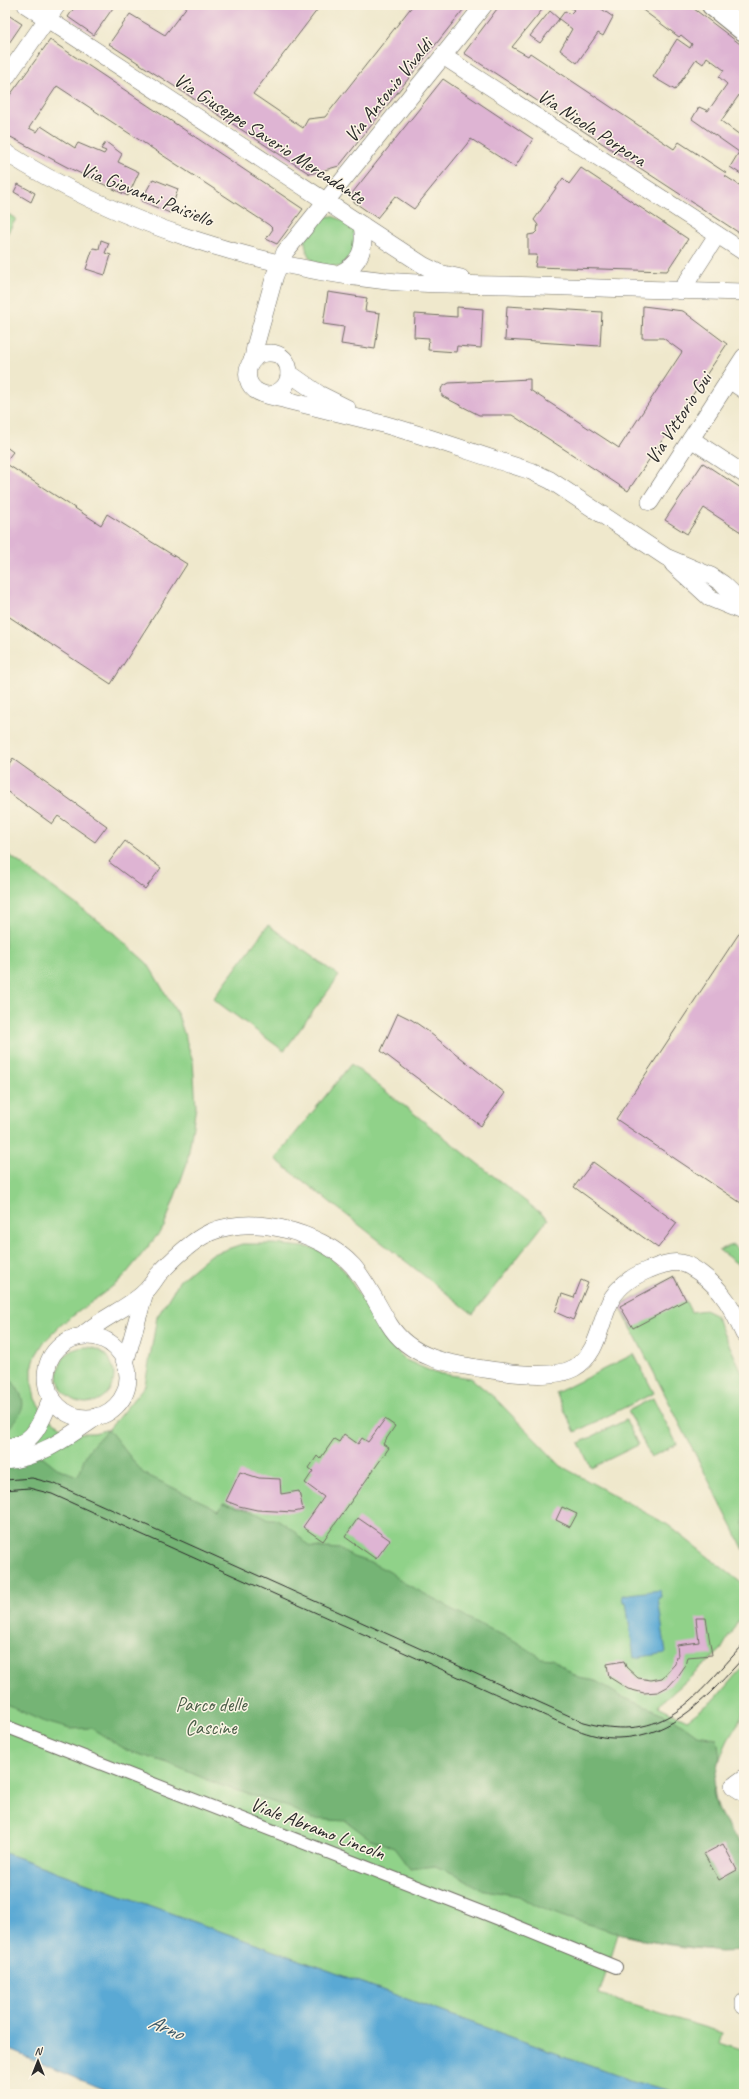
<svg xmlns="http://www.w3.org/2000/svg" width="749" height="2099" font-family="Caveat,sans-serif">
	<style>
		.green { fill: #90d289; stroke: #5e7e5a }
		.forest { fill: #74b475; stroke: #507050 }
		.water { fill: #5aa9d4; stroke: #426a80 }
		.building { fill: #deb4d3 }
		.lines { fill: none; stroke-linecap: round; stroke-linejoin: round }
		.pedestrian-casing { stroke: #706d63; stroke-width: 14 }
		.minor-casing { stroke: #706d63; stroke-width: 18 }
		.primary-casing { stroke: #706d63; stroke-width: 24 }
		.pedestrian { stroke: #fff; stroke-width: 12 }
		.minor { stroke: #fff; stroke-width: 17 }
		.primary { stroke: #fff; stroke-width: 22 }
		.tram { stroke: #2b2b2b; stroke-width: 1 }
		.labels { text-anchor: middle; stroke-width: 3; stroke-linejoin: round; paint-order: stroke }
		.street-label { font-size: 20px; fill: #2b2b2b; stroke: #fcf5e5 }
		.park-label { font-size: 20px; fill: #495d47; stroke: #fcf5e5 }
		.water-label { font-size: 21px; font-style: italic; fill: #3b5766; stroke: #fcf5e5 }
	</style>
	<rect width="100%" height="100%" fill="#fcf5e5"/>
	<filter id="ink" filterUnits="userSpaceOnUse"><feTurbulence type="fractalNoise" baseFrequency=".025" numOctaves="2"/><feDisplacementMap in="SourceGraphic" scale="8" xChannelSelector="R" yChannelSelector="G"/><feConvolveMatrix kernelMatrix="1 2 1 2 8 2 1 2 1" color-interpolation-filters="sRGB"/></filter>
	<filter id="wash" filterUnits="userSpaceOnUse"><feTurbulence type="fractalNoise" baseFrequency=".012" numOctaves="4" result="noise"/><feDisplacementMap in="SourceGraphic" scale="16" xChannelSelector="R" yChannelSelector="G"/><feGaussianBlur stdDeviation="0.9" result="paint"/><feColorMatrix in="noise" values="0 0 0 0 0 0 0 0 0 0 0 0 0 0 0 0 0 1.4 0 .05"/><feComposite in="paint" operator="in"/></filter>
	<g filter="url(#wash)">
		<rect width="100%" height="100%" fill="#efe8cc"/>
		<g class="green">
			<polygon points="5,212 16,219 5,237"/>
			<path d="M330,216C342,218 362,231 357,246C354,253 345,261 341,267C319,264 306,266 305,239L321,218Z"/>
			<path d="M5,852L108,928L148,964L178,1015L193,1061L196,1106L187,1163L164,1227L121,1280L62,1324L44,1342L36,1355L32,1368V1383L35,1399L43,1412L52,1421L67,1430L80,1433H94L109,1429L145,1385L157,1317L180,1280L210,1255L242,1244H273L314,1248L330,1257L343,1269L390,1344L406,1360L435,1373L471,1378L496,1399L561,1466L668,1525L744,1585V1610L721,1650L658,1706L687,1720L715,1699L744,1665C744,1675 747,1706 743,1714C739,1723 733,1731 728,1740C706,1786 710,1809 744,1846V1950C702,1952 658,1944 618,1934L599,1995L723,2033L720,2043L744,2051V2094H685L635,2082L5,1853Z"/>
			<polygon points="268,925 339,976 284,1051 213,999"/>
			<polygon points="351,1064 548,1219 473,1314 275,1159"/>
			<polygon points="733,1245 744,1254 744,1269 719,1250"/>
			<polygon points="674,1277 691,1312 705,1310 715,1315 744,1376 744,1550 620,1306"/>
			<circle cx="86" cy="1375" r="28"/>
			<polygon points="634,1354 654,1393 575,1432 556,1393"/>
			<polygon points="653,1398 677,1444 651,1457 628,1411"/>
			<polygon points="626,1420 638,1445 591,1468 579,1443"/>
		</g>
		<g class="forest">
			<path d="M5,1380L12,1381C30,1404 24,1412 5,1432Z"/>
			<path d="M108,1429L143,1473L219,1510L223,1503L250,1509L269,1519H277L292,1529L310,1547L341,1549L353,1557L372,1563L390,1572L404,1583L446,1605L451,1610L515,1641L542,1658L552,1659L578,1678L596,1681L620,1696L673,1718L697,1735L717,1738L720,1758L713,1792L717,1809L732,1832L744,1846V1950L721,1951L648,1941L567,1918L535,1906L519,1896L480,1889L457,1875L435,1866L410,1869L394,1848L370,1839L346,1821L312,1819L291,1808L217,1784L168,1763L128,1751L91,1728L70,1729L42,1721L5,1704V1449L43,1457L57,1468L77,1476C82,1470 81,1466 84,1459C89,1447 100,1438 108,1429Z"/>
		</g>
		<g class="water">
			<polygon points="660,1590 661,1597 658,1598 666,1653 634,1658 626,1602 623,1602 622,1595"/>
			<polygon points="5,1853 635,2082 685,2094 114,2094 5,2048"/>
		</g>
		<g id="blocks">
			<g class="building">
				<polygon points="76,5 115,5 94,35 68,17"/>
				<polygon points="188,5 321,5 253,94 303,128 308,119 325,117 413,5 467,5 339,166 310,174 109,44 130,14 165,35"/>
				<polygon points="500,5 546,5 512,47 528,56 530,53 674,149 679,142 726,173 725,176 744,188 744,236 464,53"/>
				<polygon points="567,5 596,5 613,17 603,36 598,33 577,63 560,50 572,29 559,19 565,11 570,14 574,10"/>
				<polygon points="636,5 689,5 744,47 744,88 721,121 744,138 744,176 730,167 739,152 692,119 699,107 708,111 727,84 719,77 724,70 707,57 703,64 696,59 675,90 653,77 677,39 690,48 692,44 681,35 679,37"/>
				<polygon points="734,5 744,5 744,12"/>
				<polygon points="550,11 559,19 540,43 530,36"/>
				<polygon points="5,13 22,24 5,49"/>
				<polygon points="50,40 303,209 277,244 266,239 273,229 269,225 57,86 29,128 37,132 41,126 75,148 78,143 104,154 106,151 101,149 106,142 122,154 118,162 139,172 128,196 67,167 5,134 5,102"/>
				<polygon points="443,79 533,139 515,167 471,139 414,209 395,196 377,218 354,202 353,192"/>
				<polygon points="581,168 688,239 667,271 535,267 537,255 528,255 528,235 534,234 537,231 538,225 534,220 563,178 569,184"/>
				<polygon points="153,179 178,189 170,213 141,201"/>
				<polygon points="18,184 35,193 31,202 14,192"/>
				<polygon points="101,240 109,243 105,253 111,255 105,275 86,269 93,248 99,249"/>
				<polygon points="328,292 367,298 365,311 380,313 375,349 341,344 344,327 323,324"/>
				<polygon points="507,306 602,312 600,346 505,340"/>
				<polygon points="643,306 683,311 727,344 628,491 512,415 479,415 442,396 441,390 442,387 449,383 530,379 530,390 619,448 682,352 663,338 642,338"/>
				<polygon points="457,307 483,309 481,348 457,346 456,352 428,350 429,338 414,337 415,314 457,317"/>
				<polygon points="5,446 13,452 5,462"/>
				<polygon points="5,463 101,525 107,514 187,564 111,684 5,614"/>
				<polygon points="703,463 744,490 744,534 704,508 687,534 665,520"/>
				<polygon points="13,759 107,826 95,842 58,816 52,824 5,790 5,771"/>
				<polygon points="125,841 161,868 145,889 109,862"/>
				<polygon points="744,926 744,1205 616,1119"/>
				<polygon points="398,1013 412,1020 425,1029 505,1093 481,1126 381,1051"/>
				<polygon points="593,1162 677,1223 658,1248 574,1187"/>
				<polygon points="674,1277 686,1300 633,1328 620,1306"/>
				<polygon points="581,1280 588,1283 573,1320 555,1312 562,1294 574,1298"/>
				<polygon points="385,1419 395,1426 383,1444 389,1448 323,1541 303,1527 324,1497 305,1483 313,1471 309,1468 317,1456 320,1459 334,1439 339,1442 344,1434 358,1444 362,1438 368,1442"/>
				<polygon points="240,1472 259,1478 280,1479 281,1494 299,1491 303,1510 294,1512 257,1510 239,1506 226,1501"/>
				<polygon points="562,1507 577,1514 570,1527 556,1520"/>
				<polygon points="358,1518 390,1540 376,1559 345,1537"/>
				<polygon points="696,1618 706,1618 712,1655 687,1657 685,1666 678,1676 669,1686 658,1692 644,1693 628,1689 609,1677 607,1664 624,1661 626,1667 638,1678 651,1680 662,1678 675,1664 676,1657 678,1656 677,1645 699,1642"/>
				<polygon points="723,1844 737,1870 719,1880 704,1854"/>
			</g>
		</g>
	</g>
	<g filter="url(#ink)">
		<use href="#blocks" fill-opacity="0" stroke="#706d63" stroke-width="1"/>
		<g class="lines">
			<defs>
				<polyline id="pedestrian" points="5,1726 499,1919 616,1967"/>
				<g id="minor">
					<polyline points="26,5 423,265 439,273 461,278"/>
					<polyline points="443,56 744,252"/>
					<polyline points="5,79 57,5"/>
					<path d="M5,152C114,222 259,268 387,281C427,285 466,284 506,285C585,288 665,290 744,292"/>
					<path d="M338,274C360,265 366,248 362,225"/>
					<polyline points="681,291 717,235"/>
					<polyline points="253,359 255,347 275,275 285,252 484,5"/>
					<polyline points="289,373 319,394 347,408"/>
					<polyline points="729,380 744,390"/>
					<path d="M267,395C297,393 295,352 269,353C264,353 258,354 255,358C245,366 245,382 255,390C263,396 277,397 286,400C319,408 351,416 383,424C433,438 482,456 531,471L550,480L666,557L711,576L723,584L744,604"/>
					<polyline points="691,439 744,474"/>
					<polyline points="650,502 744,357"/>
					<polyline points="673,564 710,598 744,612"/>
					<path d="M82,1336C101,1318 127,1309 145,1292C150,1287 154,1281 158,1275C171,1261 186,1246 203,1236C245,1211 321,1231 353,1266C368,1284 377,1304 389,1324C412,1362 458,1365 498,1371C518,1374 556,1378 574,1368C600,1353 599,1321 612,1298C620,1285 633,1276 648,1270C658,1266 670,1261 681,1263C688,1264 694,1269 700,1273C724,1291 732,1308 744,1334"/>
					<circle cx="87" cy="1377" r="41"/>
					<polyline points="125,1363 145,1292"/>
					<path d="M5,1447C36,1445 40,1422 52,1397"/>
					<path d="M5,1461C43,1457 67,1437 98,1416"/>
					<polyline points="744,1778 733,1786 744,1793"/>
					<polyline points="744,2002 744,2006"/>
				</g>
				<polyline id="primary" points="713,5 744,30"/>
			</defs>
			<use href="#pedestrian" class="pedestrian-casing"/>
			<use href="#minor" class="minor-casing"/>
			<use href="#primary" class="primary-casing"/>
			<use href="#pedestrian" class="pedestrian"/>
			<use href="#minor" class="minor"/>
			<use href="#primary" class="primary"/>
			<g class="tram">
				<path d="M5,1480L32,1478L55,1484L583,1722C667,1745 693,1698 744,1644"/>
				<path d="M5,1490L29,1488L52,1494C185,1554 319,1614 452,1674C480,1687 509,1700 537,1712C562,1723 590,1739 618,1738C674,1737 709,1695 744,1657"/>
			</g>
		</g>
	</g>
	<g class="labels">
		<g class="street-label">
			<text transform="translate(388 90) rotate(-51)" y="7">Via Antonio Vivaldi</text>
			<text transform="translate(592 127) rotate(33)" y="7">Via Nicola Porpora</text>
			<text transform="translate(270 138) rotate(33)" y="7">Via Giuseppe Saverio Mercadante</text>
			<text transform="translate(147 194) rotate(22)" y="7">Via Giovanni Paisiello</text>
			<text transform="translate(678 418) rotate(-57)" y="7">Via Vittorio Gui</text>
			<text transform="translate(318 1828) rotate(21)" y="7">Viale Abramo Lincoln</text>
		</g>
		<g class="park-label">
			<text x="211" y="1711">Parco delle<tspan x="211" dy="23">Cascine</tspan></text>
		</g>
		<g class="water-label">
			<text transform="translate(166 2027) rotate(23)" y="7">Arno</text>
		</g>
	</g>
	<rect width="749" height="2099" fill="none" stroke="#fcf5e5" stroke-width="20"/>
	<g transform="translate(38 2061)" stroke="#fcf5e5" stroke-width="3" paint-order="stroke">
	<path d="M0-3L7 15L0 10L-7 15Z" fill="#2b2b2b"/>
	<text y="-6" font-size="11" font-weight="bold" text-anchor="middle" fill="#2b2b2b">N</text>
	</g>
</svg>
